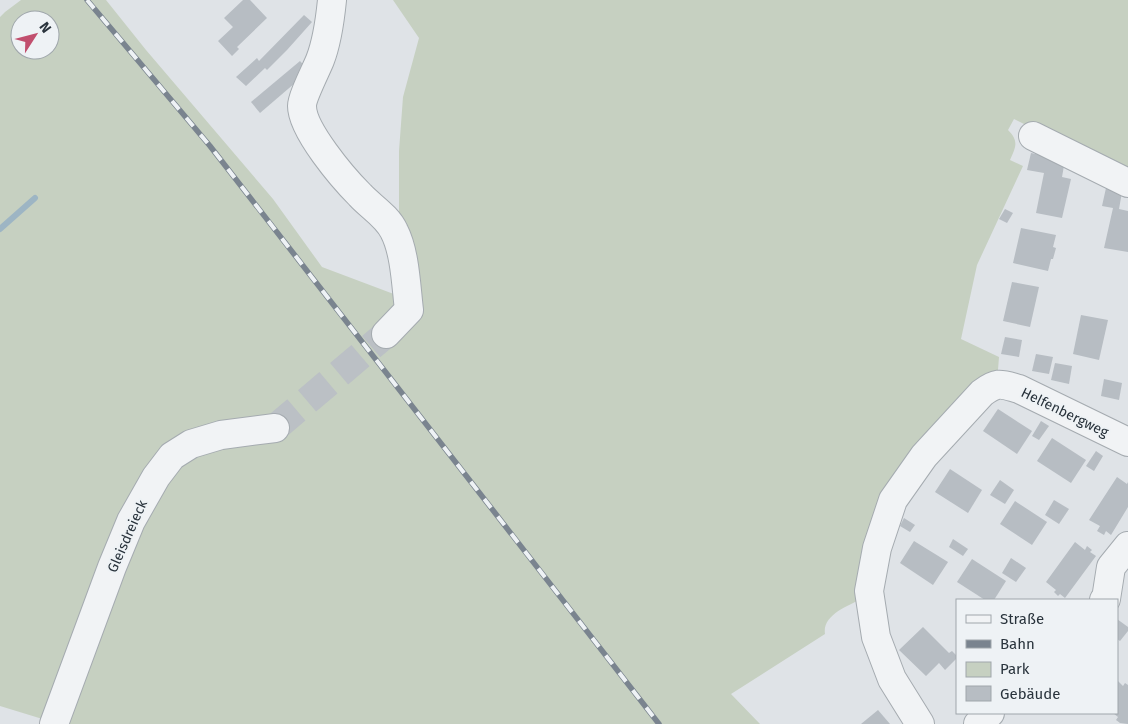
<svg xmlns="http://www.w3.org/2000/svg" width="1128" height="724" font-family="'Fira Sans',sans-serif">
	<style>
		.green { fill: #c6d0c1; fill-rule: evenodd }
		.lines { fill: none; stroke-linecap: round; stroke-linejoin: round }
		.stream { stroke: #9db5c4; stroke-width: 6 }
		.building { fill: #b7bdc3 }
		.minor-tunnel { stroke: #bbc0c5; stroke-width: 28; stroke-dasharray: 28 14; stroke-linecap: butt }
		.minor-casing { stroke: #a5abb0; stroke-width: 30 }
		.minor { stroke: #f1f3f5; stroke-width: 28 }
		.rail-casing { stroke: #7a848f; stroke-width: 5.5 }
		.rail { stroke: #eef2f5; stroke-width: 4; stroke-dasharray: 11; stroke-linecap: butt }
		.labels { text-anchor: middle; stroke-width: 4; stroke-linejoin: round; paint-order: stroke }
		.street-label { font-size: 14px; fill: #29333c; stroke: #eef2f5 }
	</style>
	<rect width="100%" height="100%" fill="#dfe3e7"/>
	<path class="green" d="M21,0H106L146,50L273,199L322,267L399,296V151L403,97L419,38L393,0H1128V176L1014,119L1008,130C1019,141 1016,147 1010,160L1023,166L977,265L961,339L999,357L997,382L923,454L861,599C848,606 822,615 825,634L731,694L760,724H48L49,721L0,706V17L5,12ZM20,20H50V50H20Z"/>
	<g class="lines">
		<polyline class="stream" points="0,229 35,198"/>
	</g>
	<g class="building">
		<polygon points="243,0 250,0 267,18 237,47 239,49 232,56 218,41 233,27 224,18"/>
		<polygon points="304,15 312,22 287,50 267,70 265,68 246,86 236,77 257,58 259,61"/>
		<polygon points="300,61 309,71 260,113 251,102"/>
		<polygon points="1031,153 1065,160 1062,177 1071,179 1062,218 1036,213 1044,173 1027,170"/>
		<polygon points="1106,188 1122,192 1119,209 1128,211 1128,252 1104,248 1113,208 1102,206"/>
		<polygon points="1005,209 1013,213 1007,223 999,219"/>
		<polygon points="1021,228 1056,235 1053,247 1056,248 1053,259 1051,259 1048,271 1013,263"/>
		<polygon points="1012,282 1039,287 1030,327 1003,321"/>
		<polygon points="1081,315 1108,320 1099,360 1073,354"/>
		<polygon points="1005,337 1022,340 1019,357 1001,354"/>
		<polygon points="1036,354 1053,357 1049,374 1032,371"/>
		<polygon points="1055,363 1072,366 1069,384 1051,380"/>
		<polygon points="1104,379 1122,383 1119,400 1101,396"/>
		<polygon points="998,409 1032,431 1017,454 983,431"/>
		<polygon points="1041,421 1049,426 1039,440 1032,436"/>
		<polygon points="1052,438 1086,460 1071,483 1037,461"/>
		<polygon points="1096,451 1103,456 1094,471 1086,466"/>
		<polygon points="950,469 982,490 968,513 935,492"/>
		<polygon points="1117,477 1127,484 1128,482 1128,507 1111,535 1106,531 1104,535 1097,531 1100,526 1089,520"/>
		<polygon points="1000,480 1014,490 1005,504 990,495"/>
		<polygon points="1054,500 1069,509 1059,524 1045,515"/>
		<polygon points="1015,501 1047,522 1032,545 1000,524"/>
		<polygon points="904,518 915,525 910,532 900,526"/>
		<polygon points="953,539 968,549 963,556 949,547"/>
		<polygon points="914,541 948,562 933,585 900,563"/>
		<polygon points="1075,542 1085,550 1087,546 1092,550 1090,552 1096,556 1065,598 1060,594 1058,596 1054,592 1056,590 1046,582"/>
		<polygon points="1011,558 1026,568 1016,582 1002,573"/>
		<polygon points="972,559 1006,581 994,600 985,600 957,582"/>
		<polygon points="1117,619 1128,627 1128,631 1120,641 1117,639"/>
		<polygon points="923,627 949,653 952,651 957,656 957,658 945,670 939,663 926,676 899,650"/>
		<polygon points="1117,680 1123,686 1125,683 1128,685 1128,724 1120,723 1116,720 1118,717 1113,713 1117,713"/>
		<polygon points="878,710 890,724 861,724"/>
	</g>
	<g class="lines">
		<polyline class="minor-tunnel" points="275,428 386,334"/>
		<defs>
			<g id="minor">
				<path d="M332,0C330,20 327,42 320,60C316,70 302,97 302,106C302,130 343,178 360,195C371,207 387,216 394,231C405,252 406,285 409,310L386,334"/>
				<polyline points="1033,136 1128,183"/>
				<polyline points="1104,600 1106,599 1111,567 1128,546"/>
				<polyline points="54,724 112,567 131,521 156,477 172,456 191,444 221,435 275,428"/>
				<path d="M920,724L892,679L876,637L869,591L877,548L893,500L924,456L982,393C998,381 1001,384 1019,389L1128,442"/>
				<polyline points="978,724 990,713"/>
			</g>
		</defs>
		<use href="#minor" class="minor-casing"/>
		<use href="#minor" class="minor"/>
		<defs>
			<polyline id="rail" points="87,0 210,146 659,724"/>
		</defs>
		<use href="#rail" class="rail-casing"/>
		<use href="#rail" class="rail"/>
	</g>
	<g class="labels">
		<g class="street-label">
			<text transform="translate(1065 412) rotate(26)" y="5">Helfenbergweg</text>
			<text transform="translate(127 536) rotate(-66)" y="5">Gleisdreieck</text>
		</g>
	</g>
	<rect x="956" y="599" width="162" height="115" fill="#eef2f5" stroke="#9fa6ab"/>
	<rect x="966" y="615" width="25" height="8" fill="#f1f3f5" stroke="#9fa6ab"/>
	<text x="1000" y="624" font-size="15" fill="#29333c">Straße</text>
	<rect x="966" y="640" width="25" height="8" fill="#7a848f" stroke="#9fa6ab"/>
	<text x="1000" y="649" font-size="15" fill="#29333c">Bahn</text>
	<rect x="966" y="662" width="25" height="15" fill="#c6d0c1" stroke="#9fa6ab"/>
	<text x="1000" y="674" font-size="15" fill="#29333c">Park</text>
	<rect x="966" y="686" width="25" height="15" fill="#b7bdc3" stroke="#9fa6ab"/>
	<text x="1000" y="699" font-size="15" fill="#29333c">Gebäude</text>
	<g transform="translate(35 35) rotate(54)"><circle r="24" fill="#eef2f5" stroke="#9fa6ab"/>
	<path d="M0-4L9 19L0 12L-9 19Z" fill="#c14f6e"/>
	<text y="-8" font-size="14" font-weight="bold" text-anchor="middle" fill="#29333c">N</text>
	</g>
</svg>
